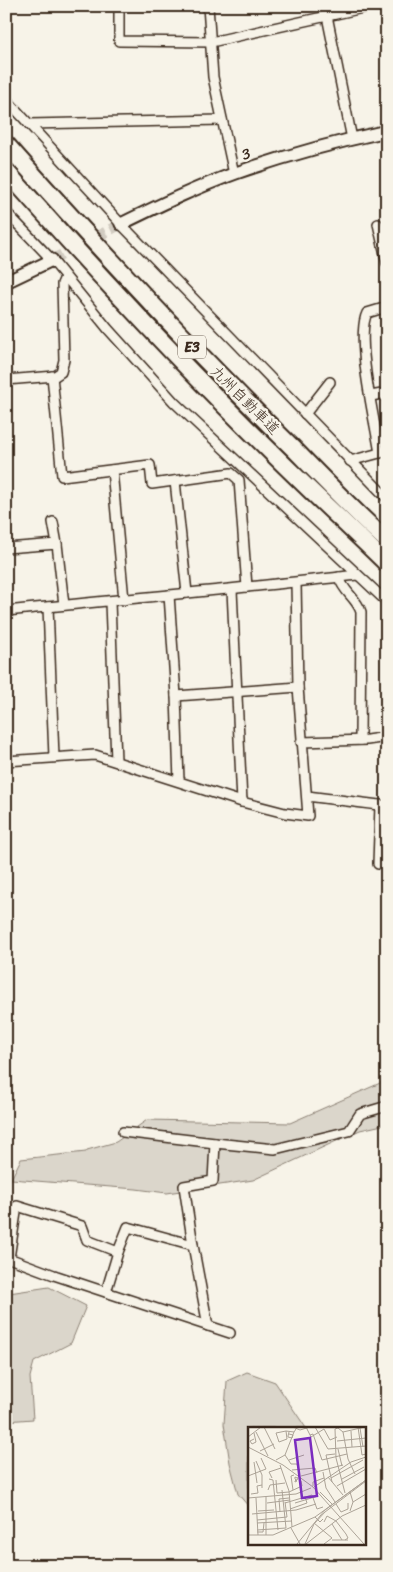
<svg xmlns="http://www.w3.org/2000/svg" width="393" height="1572" font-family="Sriracha,'Klee One',sans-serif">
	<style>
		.green { fill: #dbd6cb; stroke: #8b8074 }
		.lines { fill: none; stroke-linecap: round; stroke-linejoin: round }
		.tertiary-tunnel { stroke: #d1cbc0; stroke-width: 11; stroke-dasharray: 11 5.5; stroke-linecap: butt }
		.minor-casing { stroke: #3b2a1e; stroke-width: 12 }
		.tertiary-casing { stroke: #3b2a1e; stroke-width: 15 }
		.motorway-casing { stroke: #3b2a1e; stroke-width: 20 }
		.minor { stroke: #f7f3e8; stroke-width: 9 }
		.tertiary { stroke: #f7f3e8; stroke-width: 11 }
		.motorway { stroke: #f7f3e8; stroke-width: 16 }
		.labels { text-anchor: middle; stroke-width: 4.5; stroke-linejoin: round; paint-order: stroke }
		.shield { fill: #f7f3e8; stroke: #73665b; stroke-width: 1 }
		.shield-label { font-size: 14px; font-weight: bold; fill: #3b2a1e }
		.street-label { font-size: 15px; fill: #3b2a1e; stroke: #f7f3e8 }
		.inset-road { fill: none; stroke: #aca397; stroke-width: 1 }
		.view { fill: #7b2cbf; fill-opacity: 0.15; stroke: #7b2cbf; stroke-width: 2.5 }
		.inset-edge { fill: none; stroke: #3b2a1e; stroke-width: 2.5 }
	</style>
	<rect width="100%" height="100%" fill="#f7f3e8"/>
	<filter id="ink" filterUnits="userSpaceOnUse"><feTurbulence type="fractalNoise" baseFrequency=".02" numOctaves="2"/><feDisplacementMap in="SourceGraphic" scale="10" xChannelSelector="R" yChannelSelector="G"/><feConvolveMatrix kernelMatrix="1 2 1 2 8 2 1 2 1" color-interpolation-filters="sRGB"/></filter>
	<g filter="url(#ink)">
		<g class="green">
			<polygon points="387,1080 387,1124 360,1130 253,1180 167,1193 136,1189 11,1179 21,1159 86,1152 87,1150 116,1142 147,1120 290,1123"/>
			<polygon points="49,1287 86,1306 71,1343 34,1362 30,1377 33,1419 6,1421 6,1298 9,1293"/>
			<polygon points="247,1372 275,1382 306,1428 249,1428 249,1507 238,1494 230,1463 224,1424 227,1381"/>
		</g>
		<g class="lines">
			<polyline class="tertiary-tunnel" points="52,260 121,224"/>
			<defs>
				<g id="minor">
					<polyline points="119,6 119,41 211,42 372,6"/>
					<polyline points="208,6 213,77 234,174"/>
					<polyline points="325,6 352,139"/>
					<polyline points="6,99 121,224 387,498"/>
					<polyline points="29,124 222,120"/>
					<polyline points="6,212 52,260 108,329 174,402 387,602"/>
					<polyline points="378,224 387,263"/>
					<polyline points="52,376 62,476 150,465 152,484 231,473 239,480 247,587"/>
					<polyline points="6,380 55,376 61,372 64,360 62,284 65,277"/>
					<polyline points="371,396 387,393"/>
					<polyline points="305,414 330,382"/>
					<path d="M380,453C375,422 355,338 367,313L387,307"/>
					<polyline points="350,461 387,451"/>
					<polyline points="112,470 124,600"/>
					<polyline points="175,481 187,593"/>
					<polyline points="53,522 57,544"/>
					<polyline points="6,548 57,544 64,605"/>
					<path d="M339,577C343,592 357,598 361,612L360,740"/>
					<polyline points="232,590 242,802"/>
					<polyline points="169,595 176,696 179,781"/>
					<polyline points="110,602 116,761"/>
					<polyline points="48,607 54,757"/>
					<path d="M6,611C123,599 240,589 357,575"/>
					<polyline points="176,696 298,687"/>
					<polyline points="301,742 367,740 387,737"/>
					<polyline points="6,761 95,755 242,802 285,813 308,816 298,687 296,583"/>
					<polyline points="307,796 387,806"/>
					<polyline points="378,864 380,805"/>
					<polyline points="123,1132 215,1143 213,1181 184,1186 193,1245"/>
					<polyline points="215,1143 275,1149 349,1131 360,1114 387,1106"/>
					<polyline points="118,1252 128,1227 193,1245 208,1326"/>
					<polyline points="6,1257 54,1275 230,1333"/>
					<polyline points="9,1258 17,1206 82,1226 87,1240 118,1252 106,1292"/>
				</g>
				<g id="tertiary">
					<path d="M121,224C158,206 197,187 236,173C285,156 336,142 387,131"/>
					<polyline points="6,282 52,260"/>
				</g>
				<g id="motorway">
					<path d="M6,144C99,249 195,352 295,450C325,481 355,512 387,541"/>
					<path d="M6,171C90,266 176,359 267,448C306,487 347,525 387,564"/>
				</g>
			</defs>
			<use href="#minor" class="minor-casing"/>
			<use href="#tertiary" class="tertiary-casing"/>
			<use href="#motorway" class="motorway-casing"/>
			<use href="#minor" class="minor"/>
			<use href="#tertiary" class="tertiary"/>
			<use href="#motorway" class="motorway"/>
		</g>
	</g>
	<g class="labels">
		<rect class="shield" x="178" y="335.5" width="28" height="23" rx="4"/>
		<g class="shield-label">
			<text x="192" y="352">E3</text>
		</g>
		<g class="street-label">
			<text transform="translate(246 154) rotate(-19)" y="5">3</text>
			<text transform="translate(245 400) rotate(45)" y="5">九州自動車道</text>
		</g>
	</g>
	<g transform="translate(248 1427)">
		<rect width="118" height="118" fill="#f7f3e8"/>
		<path class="inset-road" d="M16,0L27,22M45,0L52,3L62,0M58,0L63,10L76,2M67,0L80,22L118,19M110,0L114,28L118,27M90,1L87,2L88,31L97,66M90,1L95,5L100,32L107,47M112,1L115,20M76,2L82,13L89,10M38,4L39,12L31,15L28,6L38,4L46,5L48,2M103,4L104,20M8,5L20,29M95,5L117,0M41,7L45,8L44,11L40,10V9L41,5M62,8L65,7L74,33L99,27M0,10L13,0M6,12L2,14L4,17L8,15L6,6M89,14L118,11M0,20L35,38L65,60L116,117M90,22L94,39M12,24L26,17M37,28L43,37H49L50,41M28,33L37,28L46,5M41,33L56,28M8,34L14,48V61M6,35L9,56M32,38L41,64L44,100M44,43L67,41L69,46M75,45L78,61L87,75M0,49L18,42L13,31M53,49L95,38M80,50L95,68M24,51L21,45L33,41M49,51L47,50V52L49,54L47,55V54L48,53L50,52L49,50M83,51L115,33M21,52L25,53L30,103M94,52L116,40M28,53L29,66L41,65M84,55L78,28L87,27M65,59V55L76,51M89,59L118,42M66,60L103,35L118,30M20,63L22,58L37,56M45,63L43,49L46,48M41,65L54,59L53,54M72,65L84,77M102,65L105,75L102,84M3,67L10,66L9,59L14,58M18,70V108M0,71L48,67L63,61M8,71L10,108M37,75L39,90M105,75L118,67M19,76L42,73M37,76L64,68L69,82L75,80M47,76L70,69M88,77L93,85L100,82V76M42,82L59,76L57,70M10,84L26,83M32,85L31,72L41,71M4,87L48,83L68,77M67,90L118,53M9,93L39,90M76,95L79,89L88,94L98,107L100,111L97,113M9,96L44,94M66,96L84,111L76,117M84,97L94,113M43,101L52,117M9,103L38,101L34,63M9,105H15L16,96M0,108H25L67,90L72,95L75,92M84,113H100M49,117L77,83L118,53M57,117L66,97L77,85L118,54M58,117L94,89L118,78"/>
		<path class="view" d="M62,11L69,69L54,71L47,13Z"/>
		<rect width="118" height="118" class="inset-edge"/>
	</g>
	<rect width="393" height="1572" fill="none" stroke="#f7f3e8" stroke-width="25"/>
	<rect x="12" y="12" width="368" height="1547" fill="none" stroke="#3b2a1e" stroke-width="2" filter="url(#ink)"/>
</svg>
